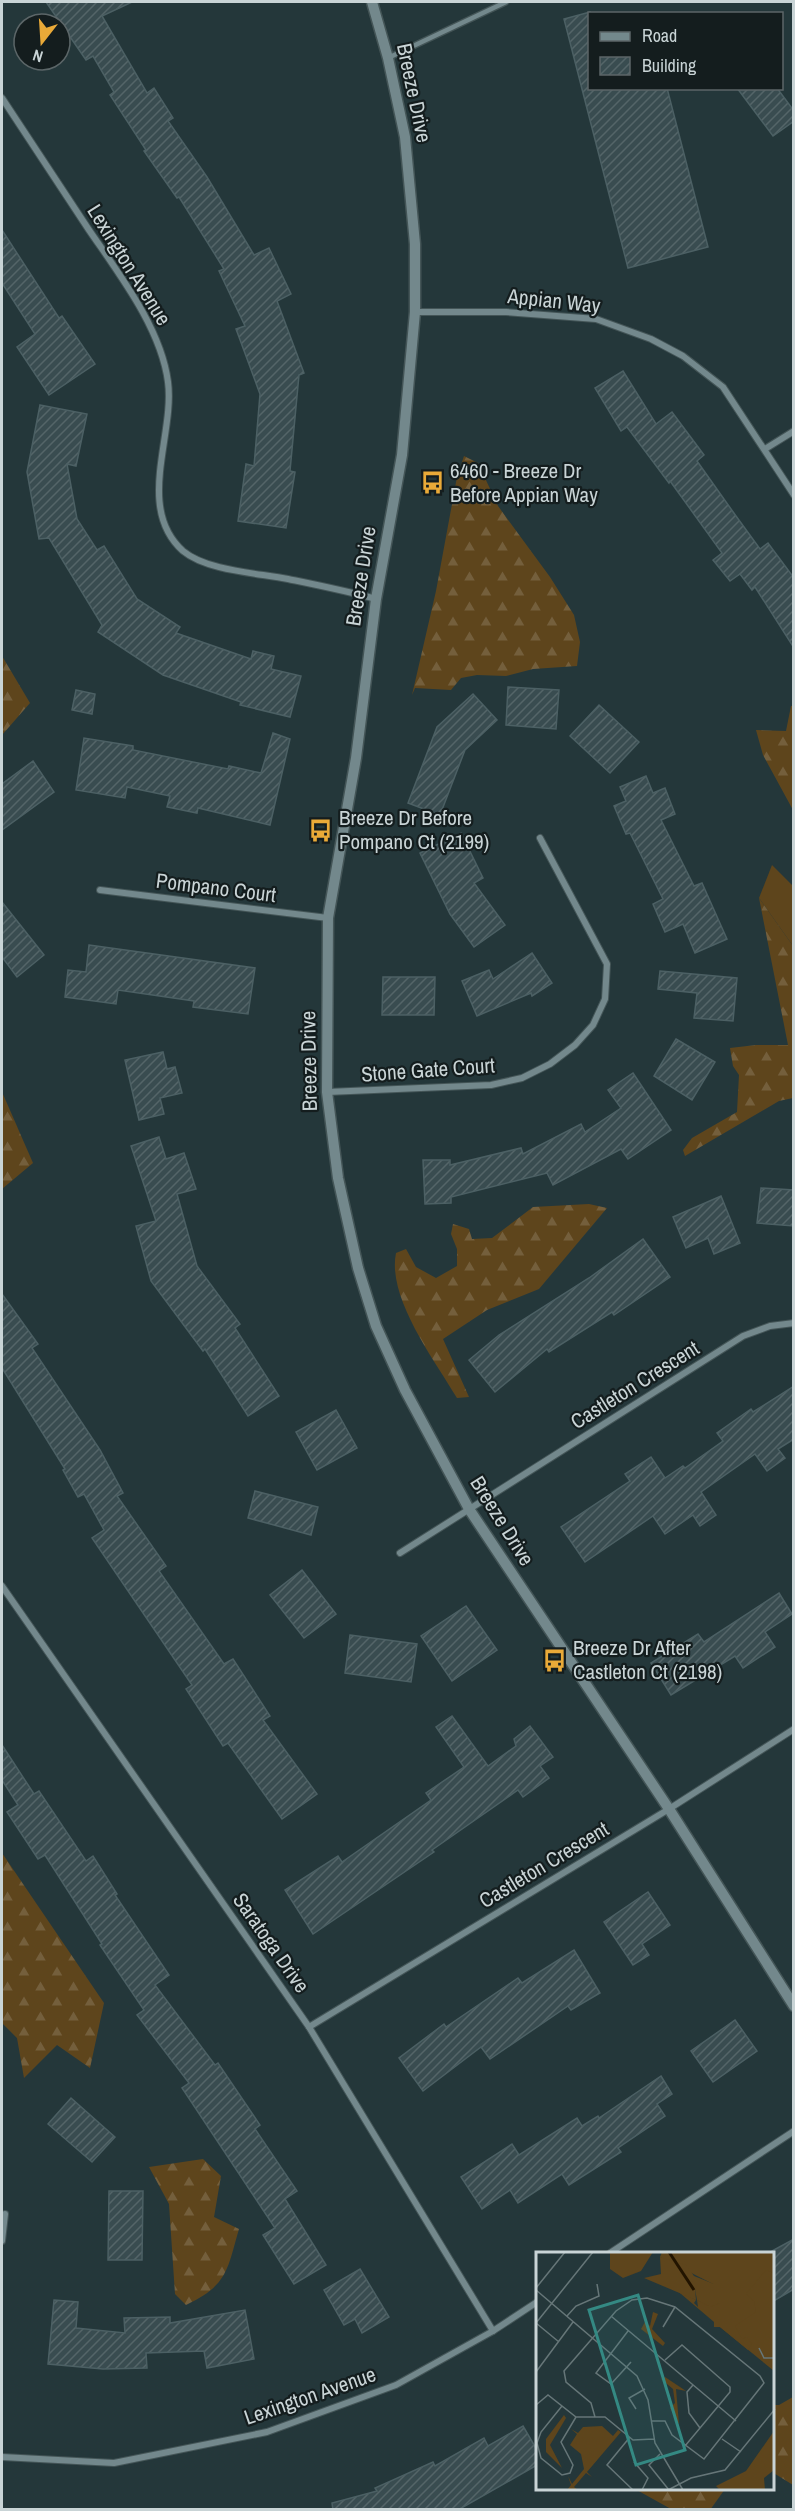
<svg xmlns="http://www.w3.org/2000/svg" width="795" height="2511" font-family="'Archivo Narrow',sans-serif">
	<style>
		.green { fill: #5e451c }
		.forest { fill: url(#forest-firs) }
		.building { fill: url(#building-hatch); stroke: #4c6064; stroke-width: 1.5 }
		.lines { fill: none; stroke-linecap: round; stroke-linejoin: round }
		.service-casing { stroke: #445557; stroke-width: 7 }
		.minor-casing { stroke: #445557; stroke-width: 8 }
		.tertiary-casing { stroke: #445557; stroke-width: 13 }
		.service { stroke: #73888c; stroke-width: 4.5 }
		.minor { stroke: #73888c; stroke-width: 6 }
		.tertiary { stroke: #73888c; stroke-width: 10 }
		.labels { text-anchor: middle; stroke-width: 4.5; stroke-linejoin: round; paint-order: stroke }
		.street-label { font-size: 21px; fill: #c9d4d6; stroke: #141d1e }
		.poi-label { font-size: 21px; fill: #c9d4d6; stroke: #141d1e; text-anchor: start }
		.inset-river { fill: none; stroke: #221400; stroke-width: 3 }
		.inset-road { fill: none; stroke: #667678; stroke-width: 1.5 }
		.view { fill: #348983; fill-opacity: 0.15; stroke: #348983; stroke-width: 3 }
		.inset-edge { fill: none; stroke: #c9d4d6; stroke-width: 3 }
	</style>
	<defs>
		<pattern id="forest-firs" width="22" height="20" patternUnits="userSpaceOnUse" patternTransform="scale(1.5)"><rect width="22" height="20" fill="#5e451c"/><path d="M5 1l3.5 6h-7zM16 11l3.5 6h-7z" fill="#745f3c"/></pattern>
		<pattern id="building-hatch" width="6" height="6" patternUnits="userSpaceOnUse" patternTransform="scale(1.5)"><rect width="6" height="6" fill="#394c50"/><path d="M-1 1l2-2M0 6l6-6M5 7l2-2" fill="none" stroke="#546568"/></pattern>
	</defs>
	<rect width="100%" height="100%" fill="#24373a"/>
	<polygon class="green" points="772,865 793,886 793,946 759,898"/>
	<g class="forest">
		<polygon points="464,456 478,463 498,506 550,577 574,615 580,642 577,666 533,669 506,676 477,675 461,678 451,690 415,688 412,695 436,591 457,477"/>
		<polygon points="2,656 30,703 2,735"/>
		<polygon points="791,706 793,706 793,810 763,755 756,730 786,731"/>
		<polygon points="759,898 793,946 793,1098 779,1101 685,1156 683,1150 692,1138 737,1112 739,1075 733,1066 730,1048 756,1045 788,1045"/>
		<polygon points="2,1092 33,1163 2,1189"/>
		<path d="M589,1204L607,1208L539,1289L487,1310L443,1339L469,1397L457,1398C434,1359 387,1298 396,1253L406,1249L416,1267L436,1278L457,1266V1249L451,1234L453,1224L469,1229L472,1239L492,1238L533,1207Z"/>
		<polygon points="2,1853 104,2003 90,2068 57,2045 24,2078 17,2038 2,2023"/>
		<path d="M203,2159L221,2176L214,2217L239,2229C227,2270 228,2285 186,2305L175,2294L169,2204L149,2167Z"/>
		<polygon points="793,2397 793,2485 772,2472 773,2405 779,2405"/>
		<polygon points="635,2489 636,2488 725,2489 710,2510 671,2509"/>
	</g>
	<g class="building">
		<polygon points="46,2 132,2 102,16 147,93 154,88 173,118 168,121 207,177 254,255 269,248 291,294 277,301 304,373 299,375 290,471 295,472 286,528 238,521 246,464 254,466 260,394 236,329 245,326 219,271 224,269 179,197 177,198 144,151 146,150 110,95 114,92 93,56 86,60"/>
		<polygon points="590,12 590,88 667,88 708,247 628,268 564,19"/>
		<polygon points="737,88 777,88 794,111 794,121 773,136"/>
		<polygon points="2,230 59,318 62,316 95,364 49,395 17,347 35,334 2,283"/>
		<polygon points="623,371 656,424 672,412 704,455 697,461 736,516 760,549 768,543 794,578 794,648 755,587 752,590 740,574 730,581 713,560 722,553 670,481 669,483 627,427 621,431 595,388"/>
		<polygon points="40,405 87,414 76,466 67,464 77,519 97,550 104,546 137,599 180,627 176,633 251,659 253,651 274,656 271,669 301,676 290,717 240,705 241,702 163,675 98,632 102,625 49,538 39,539 27,472"/>
		<polygon points="508,687 559,690 556,729 506,725"/>
		<polygon points="76,690 95,694 92,714 72,710"/>
		<polygon points="473,694 497,720 465,750 440,815 408,803 437,727"/>
		<polygon points="599,705 639,742 610,773 570,736"/>
		<polygon points="273,733 290,739 270,825 198,808 197,813 167,807 170,796 127,787 125,798 76,790 84,738 133,746 133,750 228,769 229,766 261,773"/>
		<polygon points="33,761 54,792 2,830 2,784"/>
		<polygon points="646,776 653,793 665,788 675,814 661,820 694,886 702,883 727,939 695,953 683,924 665,932 653,904 663,899 630,833 626,834 614,806 626,801 620,787"/>
		<polygon points="461,833 483,878 474,883 505,925 474,947 450,914 420,853"/>
		<polygon points="2,902 44,955 17,977 2,957"/>
		<polygon points="89,945 255,968 248,1014 193,1007 194,1001 118,990 116,1004 65,997 68,970 86,972"/>
		<polygon points="532,953 552,983 532,996 531,993 477,1016 462,981 489,970 493,979"/>
		<polygon points="660,971 737,978 733,1021 694,1018 697,993 658,989"/>
		<polygon points="383,977 435,977 434,1015 382,1015"/>
		<polygon points="676,1039 715,1062 692,1100 654,1076"/>
		<polygon points="163,1052 167,1069 175,1067 182,1093 160,1098 164,1114 139,1120 125,1060"/>
		<polygon points="633,1073 671,1130 628,1159 621,1149 553,1185 547,1173 451,1197 451,1203 425,1204 423,1160 450,1160 450,1165 521,1148 523,1154 581,1124 585,1132 621,1108 608,1090"/>
		<polygon points="159,1137 166,1159 184,1153 196,1189 177,1194 197,1266 240,1324 235,1328 279,1396 248,1416 205,1349 203,1351 151,1281 136,1226 156,1221 131,1146"/>
		<polygon points="761,1188 794,1190 794,1226 757,1223"/>
		<polygon points="721,1196 740,1243 714,1254 708,1238 686,1248 673,1217"/>
		<polygon points="643,1239 670,1277 614,1315 612,1312 549,1352 547,1349 495,1392 469,1360 499,1335 589,1278"/>
		<polygon points="2,1294 38,1344 32,1348 100,1450 123,1493 117,1496 166,1566 159,1571 224,1664 233,1659 270,1716 263,1720 317,1794 282,1819 228,1743 223,1746 186,1689 192,1685 92,1538 104,1530 84,1494 78,1497 63,1470 65,1469 2,1368"/>
		<polygon points="794,1386 794,1439 778,1449 785,1458 767,1471 755,1454 701,1492 716,1515 700,1526 693,1515 665,1534 653,1516 585,1562 561,1527 630,1481 625,1474 651,1457 665,1478 683,1466 685,1468 723,1441 717,1433 751,1409 753,1412"/>
		<polygon points="336,1410 357,1448 317,1470 296,1432"/>
		<polygon points="255,1491 318,1507 311,1535 248,1518"/>
		<polygon points="302,1570 336,1614 304,1638 270,1595"/>
		<polygon points="779,1593 792,1614 765,1632 775,1647 743,1668 735,1656 671,1695 651,1663 698,1634 704,1642"/>
		<polygon points="466,1606 497,1650 452,1681 421,1636"/>
		<polygon points="350,1635 417,1644 411,1682 345,1673"/>
		<polygon points="452,1716 488,1766 516,1746 514,1739 530,1726 553,1757 540,1766 549,1778 523,1797 518,1790 432,1850 434,1852 313,1934 285,1890 338,1856 342,1862 431,1800 426,1793 464,1767 436,1727"/>
		<polygon points="2,1745 34,1794 39,1791 86,1861 93,1856 117,1894 115,1895 169,1975 155,1985 215,2065 218,2063 260,2125 255,2129 297,2191 285,2199 326,2265 294,2284 263,2235 275,2228 182,2088 189,2083 137,2015 144,2010 100,1945 102,1944 45,1855 38,1859 7,1812 18,1805 2,1780"/>
		<polygon points="648,1892 670,1925 642,1944 649,1955 633,1965 604,1922"/>
		<polygon points="574,1950 600,1993 571,2010 568,2006 490,2059 481,2047 423,2091 399,2058 444,2024 446,2027 518,1978 522,1983"/>
		<polygon points="735,2020 757,2051 713,2082 691,2051"/>
		<polygon points="661,2076 672,2094 657,2104 665,2116 618,2148 621,2152 569,2185 562,2174 518,2203 510,2190 482,2209 461,2177 512,2144 519,2155 577,2118 582,2126 598,2116 599,2118"/>
		<polygon points="71,2098 115,2137 92,2162 48,2124"/>
		<polygon points="109,2191 143,2191 142,2260 108,2260"/>
		<polygon points="794,2239 794,2289 772,2302 772,2251"/>
		<polygon points="360,2269 389,2317 362,2333 355,2319 344,2325 324,2290"/>
		<polygon points="54,2300 78,2302 76,2328 125,2333 124,2318 170,2317 170,2323 245,2310 254,2359 207,2368 204,2351 146,2353 147,2368 103,2369 48,2364"/>
		<polygon points="523,2426 537,2450 537,2465 458,2510 333,2510 332,2503 377,2491 375,2488 433,2462 435,2466 484,2438 488,2446"/>
	</g>
	<g class="lines">
		<defs>
			<polyline id="service" points="388,58 506,2"/>
			<g id="minor">
				<path d="M2,98C31,142 60,186 89,230C119,274 161,328 168,382C175,435 135,508 183,551C207,571 258,573 288,579C317,585 347,591 376,599"/>
				<polyline points="415,312 506,312 596,319 651,339 683,356 723,387 794,495"/>
				<polyline points="765,449 794,431"/>
				<polyline points="100,890 328,918"/>
				<polyline points="327,1092 491,1085 522,1078 550,1064 575,1045 593,1025 605,999 607,964 540,838"/>
				<polyline points="400,1553 743,1336 770,1326 794,1323"/>
				<polyline points="2,1586 309,2027 493,2331"/>
				<polyline points="309,2027 669,1809 794,1729"/>
				<polyline points="2,2241 5,2214"/>
				<polyline points="610,2253 794,2131"/>
				<polyline points="2,2457 114,2463 267,2432 396,2385 493,2331 537,2302"/>
			</g>
			<polyline id="tertiary" points="372,2 388,58 405,137 415,244 415,312 402,455 376,599 356,758 328,918 327,1092 338,1178 358,1268 376,1326 405,1390 469,1509 669,1809 794,2006"/>
		</defs>
		<use href="#service" class="service-casing"/>
		<use href="#minor" class="minor-casing"/>
		<use href="#tertiary" class="tertiary-casing"/>
		<use href="#service" class="service"/>
		<use href="#minor" class="minor"/>
		<use href="#tertiary" class="tertiary"/>
	</g>
	<defs>
		<symbol id="bus-bare" viewBox="-9 -9 18 18"><path d="M-5-6H5V4H4V6H2V4H-2V6H-4V4H-5ZM-3.5-4V0h7V-4ZM-3.5 1.2v1.5H-2V1.2ZM2 1.2v1.5H3.5V1.2Z" fill="#eaaa38" stroke="#141d1e" stroke-width="2.5" paint-order="stroke"/></symbol>
	</defs>
	<g fill-rule="evenodd">
		<use href="#bus-bare" x="416" y="466" width="33" height="33"/>
		<use href="#bus-bare" x="304" y="814" width="33" height="33"/>
		<use href="#bus-bare" x="538" y="1644" width="33" height="33"/>
	</g>
	<g class="labels">
		<g class="street-label">
			<text transform="translate(414 93) rotate(78)" y="7">Breeze Drive</text>
			<text transform="translate(129 265) rotate(58)" y="7">Lexington Avenue</text>
			<text transform="translate(554 301) rotate(6)" y="7">Appian Way</text>
			<text transform="translate(361 576) rotate(-81)" y="7">Breeze Drive</text>
			<text transform="translate(216 888) rotate(7)" y="7">Pompano Court</text>
			<text transform="translate(309 1061) rotate(-91)" y="7">Breeze Drive</text>
			<text transform="translate(428 1070) rotate(-4)" y="7">Stone Gate Court</text>
			<text transform="translate(635 1385) rotate(-32)" y="7">Castleton Crescent</text>
			<text transform="translate(502 1521) rotate(58)" y="7">Breeze Drive</text>
			<text transform="translate(544 1865) rotate(-31)" y="7">Castleton Crescent</text>
			<text transform="translate(271 1943) rotate(55)" y="7">Saratoga Drive</text>
			<text transform="translate(310 2396) rotate(-19)" y="7">Lexington Avenue</text>
		</g>
		<g class="poi-label">
			<text x="450" y="478">6460 - Breeze Dr<tspan x="450" dy="24">Before Appian Way</tspan></text>
			<text x="339" y="825">Breeze Dr Before<tspan x="339" dy="24">Pompano Ct (2199)</tspan></text>
			<text x="573" y="1655">Breeze Dr After<tspan x="573" dy="24">Castleton Ct (2198)</tspan></text>
		</g>
	</g>
	<g transform="translate(536 2252)">
		<rect width="238" height="238" fill="#24373a"/>
		<path d="M74,0H117L105,19L87,26L74,17ZM238,6V119L184,75L177,40ZM66,174L77,184L82,178L85,180L51,220L56,225L50,221L38,235L42,238H31L35,233L32,224L36,232L48,217L45,202L34,193L41,182L35,177L42,181L47,175Z" fill="#5e451c"/>
		<path d="M126,0H238V21L230,18L210,42L218,49L220,60L199,74L206,87L211,85L216,92L212,98L184,75H178V70L138,36L160,48L158,51L162,55L161,48L172,52L177,46V32L124,5ZM117,60L122,62L116,77L129,91L127,94L105,77L109,70L114,74ZM129,125L150,139L140,137L143,172L134,156L139,151L137,137L125,127ZM28,163L30,166L14,193L26,216L10,200V187ZM238,179V218L228,226L229,238H184L180,234L210,219Z" fill="#5e451c"/>
		<path d="M124,5L150,13L158,24L178,32V45L184,51L174,55L161,48L159,37L160,48L108,26L125,22Z" fill="#5e451c"/>
		<path class="inset-river" d="M133,0L158,38"/>
		<path class="inset-road" d="M0,36L29,0M0,38L101,124L112,148L119,191L147,238M31,64L40,54L63,44L61,32M75,64L200,169M0,71L57,0M0,71L23,90M127,75L139,55M92,79L60,121L75,132L95,110M223,96L228,106H239M129,108L146,93L194,135V140L149,194M0,120L37,70M157,133L151,140L153,161L164,176M0,153L12,143L40,165H69L97,188L118,187M26,154L5,180L1,191L5,206L26,223L34,221L37,213L25,190L40,165M100,157L93,146L109,137M59,165L55,151L30,130L28,119L80,59L96,48L111,46L139,55L224,124L228,131L168,207L136,183L129,169H115M94,185L71,213L97,238M186,187L205,200M124,202L113,213L133,238M98,210L112,226L106,238M132,238L155,226L189,218L239,157"/>
		<path class="view" d="M102,43L149,198L100,213L53,58Z"/>
		<rect width="238" height="238" class="inset-edge"/>
	</g>
	<rect width="795" height="2511" fill="none" stroke="#c9d4d6" stroke-width="6"/>
	<rect x="588" y="12" width="195" height="78" fill="#141d1e" stroke="#5c6668" stroke-width="1.5"/>
	<rect x="600" y="32" width="30" height="9" fill="#73888c" stroke="#5c6668" stroke-width="1.5"/>
	<text x="642" y="42" font-size="18" fill="#c9d4d6">Road</text>
	<rect x="600" y="57" width="30" height="18" fill="url(#building-hatch)" stroke="#5c6668" stroke-width="1.5"/>
	<text x="642" y="72" font-size="18" fill="#c9d4d6">Building</text>
	<g transform="translate(42 42) rotate(197)"><circle r="28" fill="#141d1e" stroke="#5c6668" stroke-width="1.5"/>
	<path d="M0-4.5L10 22L0 15L-10 22Z" fill="#eaaa38"/>
	<text y="-9" font-size="16" font-weight="bold" text-anchor="middle" fill="#c9d4d6">N</text>
	</g>
</svg>
